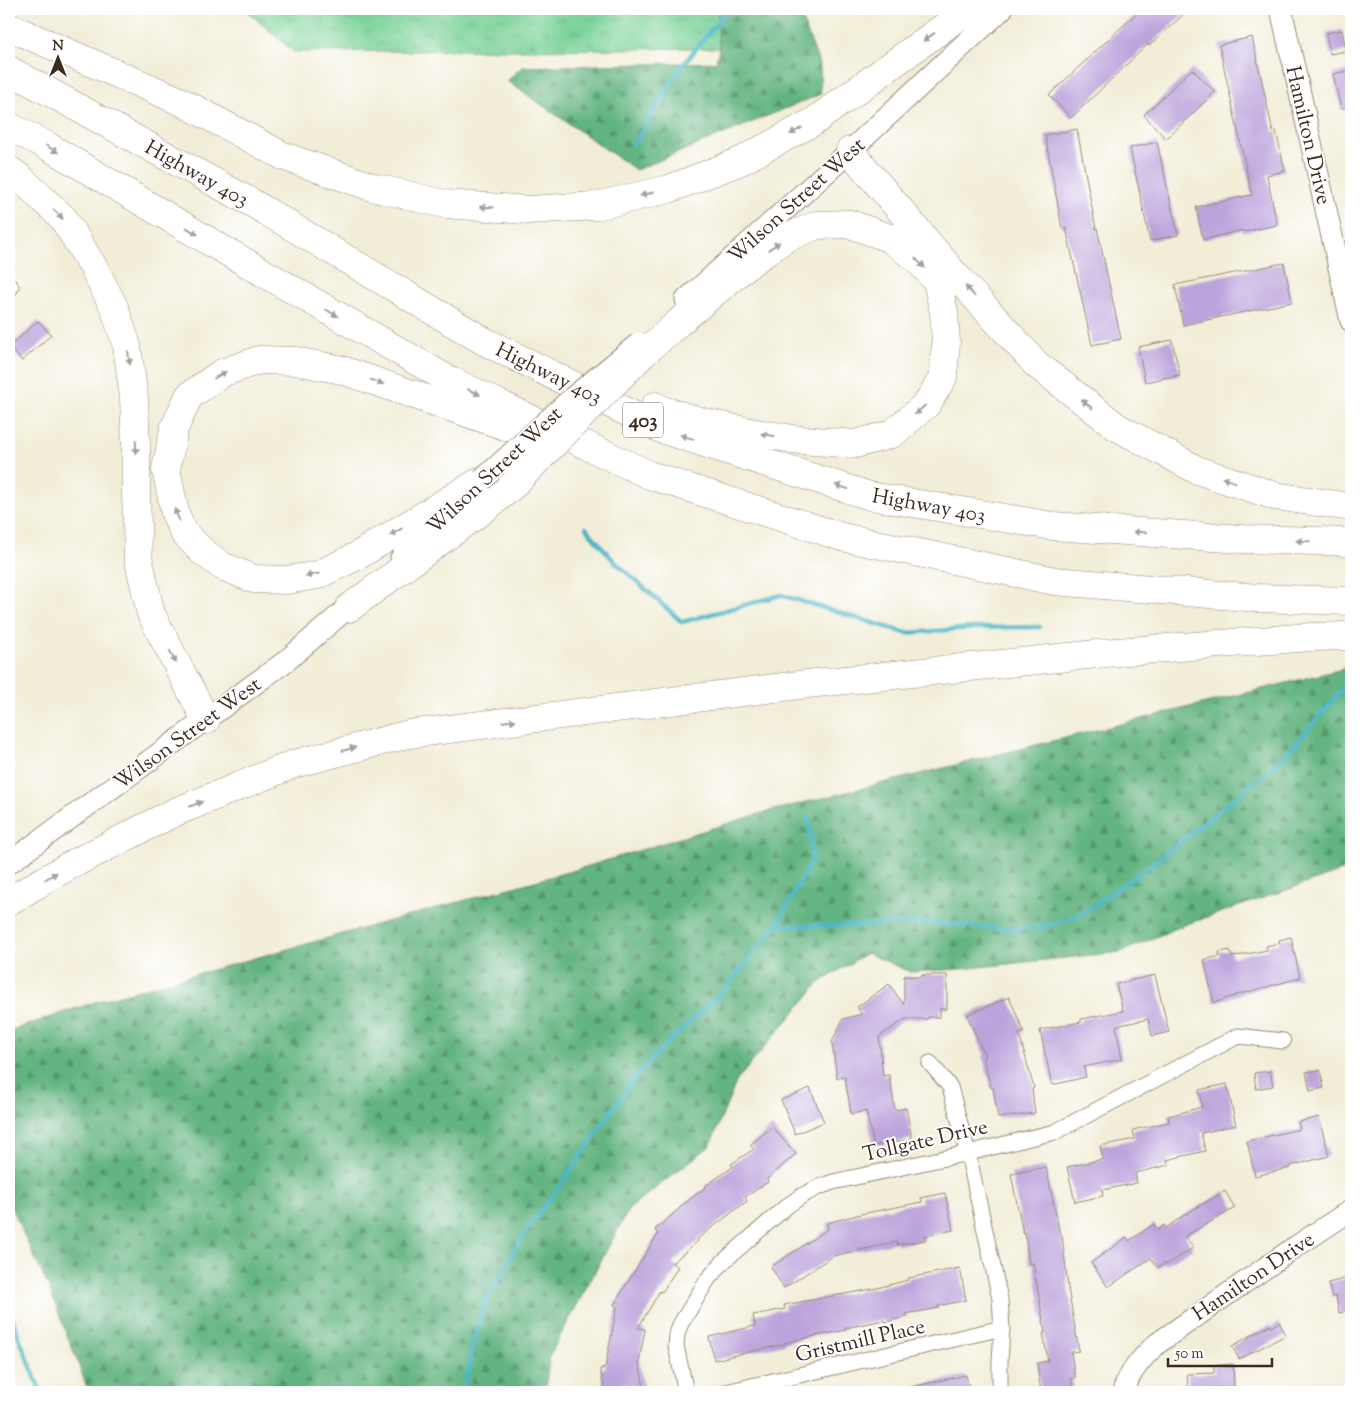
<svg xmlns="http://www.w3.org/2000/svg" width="1360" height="1401" font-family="'Sorts Mill Goudy',serif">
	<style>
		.forest { fill: url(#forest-firs); stroke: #4e6f4f }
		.park { fill: url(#park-tufts); stroke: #5a7e5a }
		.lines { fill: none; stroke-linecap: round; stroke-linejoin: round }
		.stream { stroke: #49b6c5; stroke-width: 4.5 }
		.building { fill: #bba3db }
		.street-casing { stroke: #968c7a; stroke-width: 17 }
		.secondary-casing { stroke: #968c7a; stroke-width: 23 }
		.highway-casing { stroke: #968c7a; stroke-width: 29 }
		.street { stroke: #fff; stroke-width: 15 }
		.secondary { stroke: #fff; stroke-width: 21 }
		.highway { stroke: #fff; stroke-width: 28 }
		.secondary-bridge-casing { stroke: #968c7a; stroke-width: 23; stroke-linecap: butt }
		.highway-bridge-casing { stroke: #968c7a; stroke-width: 29; stroke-linecap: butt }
		.secondary-bridge { stroke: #fff; stroke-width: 21 }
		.highway-bridge { stroke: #fff; stroke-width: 28 }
		.oneway { fill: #a79f9a }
		.labels { text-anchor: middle; stroke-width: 4; stroke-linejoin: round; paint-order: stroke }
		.shield { fill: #fff; stroke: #766a62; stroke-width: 1 }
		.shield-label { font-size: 20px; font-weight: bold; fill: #3b2a1e }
		.street-label { font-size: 21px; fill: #3b2a1e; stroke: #fff }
	</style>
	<defs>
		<pattern id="forest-firs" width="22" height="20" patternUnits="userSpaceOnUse" patternTransform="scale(1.25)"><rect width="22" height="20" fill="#62b480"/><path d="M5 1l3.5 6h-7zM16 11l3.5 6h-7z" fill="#529368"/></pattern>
		<pattern id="park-tufts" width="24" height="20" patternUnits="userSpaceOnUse" patternTransform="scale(1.25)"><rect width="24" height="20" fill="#79d297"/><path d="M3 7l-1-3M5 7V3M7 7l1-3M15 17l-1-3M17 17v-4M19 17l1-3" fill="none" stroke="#6ab482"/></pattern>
	</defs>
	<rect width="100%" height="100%" fill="#fff"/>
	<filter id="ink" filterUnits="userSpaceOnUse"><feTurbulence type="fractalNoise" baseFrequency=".02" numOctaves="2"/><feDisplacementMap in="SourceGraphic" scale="10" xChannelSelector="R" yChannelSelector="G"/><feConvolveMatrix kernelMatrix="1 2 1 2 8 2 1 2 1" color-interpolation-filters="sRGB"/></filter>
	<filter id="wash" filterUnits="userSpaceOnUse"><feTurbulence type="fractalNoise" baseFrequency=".0096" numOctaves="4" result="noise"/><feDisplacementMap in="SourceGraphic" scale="20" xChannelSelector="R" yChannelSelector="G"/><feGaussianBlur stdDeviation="1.12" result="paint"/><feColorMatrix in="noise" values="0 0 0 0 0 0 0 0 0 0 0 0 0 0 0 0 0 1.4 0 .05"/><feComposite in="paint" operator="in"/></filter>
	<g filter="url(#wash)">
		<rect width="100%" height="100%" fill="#f1edd7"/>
		<g class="forest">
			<polygon points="717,9 798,9 820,65 821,94 636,170 507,81 522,67 716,62 719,48"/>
			<polygon points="1351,667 1351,868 1184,925 1121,952 961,969 910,972 867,953 819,983 737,1080 710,1146 629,1209 550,1355 545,1392 89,1392 49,1288 9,1203 9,1031 95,1002 575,870 762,813"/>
		</g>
		<polygon class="park" points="246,9 717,9 719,48 294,52 248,12"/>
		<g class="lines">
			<g class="stream">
				<polyline points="634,144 679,70 728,9"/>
				<polyline points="586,528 614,561 682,622 781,595 906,633 974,628 1040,627"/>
				<polyline points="777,924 789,926 876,925 917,922 1007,929 1044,927 1083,913 1152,864 1255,782 1287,754 1350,680"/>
				<polyline points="9,1308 20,1340 41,1392"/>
				<polyline points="464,1392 472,1350 485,1302 528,1228 555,1193 633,1080 661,1049 724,990 777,924 812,860 810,827 807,816"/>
			</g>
		</g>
		<g id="blocks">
			<g class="building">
				<polygon points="1141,9 1189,9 1149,46 1148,44 1071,118 1049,95"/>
				<polygon points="1342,30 1346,51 1330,54 1326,33"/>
				<polygon points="1252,37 1273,132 1276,131 1285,171 1267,175 1277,225 1243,232 1242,230 1203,240 1196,207 1252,195 1219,45"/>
				<polygon points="1192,69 1215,92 1166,139 1144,115"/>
				<polygon points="1351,70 1351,106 1341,109 1333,74"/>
				<polygon points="1077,129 1096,229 1097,228 1121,339 1092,345 1066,228 1062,228 1045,135"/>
				<polygon points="1157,142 1178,235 1150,241 1130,148"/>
				<polygon points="1284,263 1292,302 1183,325 1175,285"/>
				<polygon points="38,321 51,335 22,361 9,347"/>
				<polygon points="1172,340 1180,375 1145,382 1138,347"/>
				<polygon points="1291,937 1300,978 1240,994 1214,1003 1204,960 1220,956 1219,952 1230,950 1232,957 1267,950 1266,946 1280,943 1279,940"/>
				<polygon points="922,975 947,975 947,1009 940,1009 940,1017 928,1017 928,1019 905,1019 879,1037 883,1076 889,1075 895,1110 906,1108 912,1139 874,1146 866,1111 851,1114 845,1077 837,1078 832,1042 843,1019 862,1014 857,1007 889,984 904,1005 904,976 922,977"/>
				<polygon points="1155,975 1169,1032 1152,1036 1148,1019 1116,1026 1122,1059 1084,1067 1086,1077 1052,1085 1040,1030 1081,1022 1081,1019 1123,1011 1116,984"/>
				<polygon points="1009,997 1024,1032 1019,1034 1034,1088 1032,1089 1035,1113 998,1118 993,1087 991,1088 983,1057 985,1056 967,1015"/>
				<polygon points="1320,1070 1324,1088 1310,1091 1306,1072"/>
				<polygon points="1270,1071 1273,1086 1256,1089 1254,1073"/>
				<polygon points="1227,1084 1236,1125 1201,1133 1205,1151 1167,1160 1169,1165 1135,1173 1137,1183 1102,1190 1103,1196 1075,1202 1067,1167 1103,1159 1100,1146 1135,1139 1133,1130 1169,1122 1168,1116 1202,1107 1199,1090"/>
				<polygon points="810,1088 824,1122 795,1134 781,1100"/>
				<polygon points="1319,1117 1329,1156 1290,1166 1290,1168 1255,1176 1247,1141 1300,1129 1298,1122"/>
				<polygon points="772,1127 796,1154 767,1179 768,1182 745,1197 747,1201 697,1239 698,1241 672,1263 678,1267 662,1292 660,1291 638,1328 645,1329 639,1362 644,1388 623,1392 605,1392 600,1369 605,1368 617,1307 614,1305 629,1280 658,1234 655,1230 681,1207 681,1206 706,1187 705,1186 733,1167 731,1164 754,1149 750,1145"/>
				<polygon points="1046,1167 1060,1235 1062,1235 1068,1288 1079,1351 1071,1352 1075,1378 1071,1379 1075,1392 1041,1392 1037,1363 1048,1361 1043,1333 1045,1332 1033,1263 1029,1264 1025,1232 1023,1233 1011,1174"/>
				<polygon points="1225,1191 1235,1208 1185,1236 1193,1248 1166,1265 1165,1263 1158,1268 1151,1258 1108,1287 1091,1263 1127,1237 1129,1241 1154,1224 1158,1230 1164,1225 1166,1228 1184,1215"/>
				<polygon points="945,1193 953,1230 924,1236 925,1240 898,1245 897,1242 833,1256 784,1288 771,1267 828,1229 827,1223 861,1214 922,1202 921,1198"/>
				<polygon points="960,1268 966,1300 938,1306 939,1308 906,1314 907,1317 885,1322 884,1320 845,1328 846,1330 815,1336 784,1343 785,1344 714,1360 709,1337 755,1326 753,1315 785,1309 784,1305 877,1288 908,1280 908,1278"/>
				<polygon points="1351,1277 1351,1310 1339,1313 1336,1296 1332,1297 1328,1283"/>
				<polygon points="1279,1322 1286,1335 1239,1359 1232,1346 1270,1325 1271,1327"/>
				<polygon points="1233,1364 1234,1387 1188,1389 1187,1374 1214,1373 1214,1365"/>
				<polygon points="966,1375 970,1392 911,1392 911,1387"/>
			</g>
		</g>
	</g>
	<g filter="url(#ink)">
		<use href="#blocks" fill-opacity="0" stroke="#968c7a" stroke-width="1"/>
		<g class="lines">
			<defs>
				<g id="street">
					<polyline points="9,290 11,287"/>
					<polyline points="930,1063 950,1087 968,1153 1000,1299 1002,1328 1000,1361 1000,1392"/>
					<polyline points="686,1392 676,1346 677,1335 680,1325 708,1279 724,1261 787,1206 803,1195 819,1187 833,1182 968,1153 1055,1132 1238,1036 1283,1041"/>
					<polyline points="726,1392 1002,1328"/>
				</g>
				<g id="secondary">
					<polyline points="1281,9 1351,321"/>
					<polyline points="686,300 850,151 1002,9"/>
					<polyline points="401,558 456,504"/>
					<polyline points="9,863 286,661 359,598"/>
					<path d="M1123,1392C1129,1372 1142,1357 1158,1343L1288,1252L1351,1210"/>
				</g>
				<g id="highway">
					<polyline points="9,27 182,102 283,156 372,187 445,204 528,210 596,206 669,189 741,161 813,122 969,9"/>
					<polyline points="9,70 254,204 482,340 661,429 870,496 1053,526 1242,539 1351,542"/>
					<polyline points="9,126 49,147 224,250 449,380 649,475 842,537 1055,581 1258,598 1351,601"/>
					<polyline points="850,151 957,277 1037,365 1117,427 1197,470 1275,496 1351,507"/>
					<polyline points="9,170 19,177 63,218 94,268 114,307 127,346 134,398 136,446 136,493 138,557 151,614 206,720"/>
					<polyline points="642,355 678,323 750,263 786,238 817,225 850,224 889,238 918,260 937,281 944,312 946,343 943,377 927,404 892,434 855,444 800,440 750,432 703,422 662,410 655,406"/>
					<polyline points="482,480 357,556 318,575 287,580 254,579 222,566 202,551 184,533 175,513 166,469 174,429 189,396 222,373 259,360 296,361 342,370 534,436"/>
					<polyline points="349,608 488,506 511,487"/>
					<polyline points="9,901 67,867 173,813 294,764 409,734 807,684 1116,652 1311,637 1351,636"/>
				</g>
			</defs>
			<use href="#street" class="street-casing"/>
			<use href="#secondary" class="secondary-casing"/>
			<use href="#highway" class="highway-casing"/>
			<use href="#street" class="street"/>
			<use href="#secondary" class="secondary"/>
			<use href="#highway" class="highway"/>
			<defs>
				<polyline id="secondary-bridge" points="482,480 572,398 639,343"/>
				<polyline id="highway-bridge" points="511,487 642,355"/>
			</defs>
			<use href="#secondary-bridge" class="secondary-bridge-casing"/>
			<use href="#highway-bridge" class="highway-bridge-casing"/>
			<use href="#secondary-bridge" class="secondary-bridge"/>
			<use href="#highway-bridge" class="highway-bridge"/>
		</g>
		<defs><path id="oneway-solid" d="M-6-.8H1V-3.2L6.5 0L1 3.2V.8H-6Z" transform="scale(1.25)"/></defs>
		<g class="oneway">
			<use href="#oneway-solid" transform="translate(929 37) rotate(144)"/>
			<use href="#oneway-solid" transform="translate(796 131) rotate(151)"/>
			<use href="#oneway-solid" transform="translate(52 149) rotate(30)"/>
			<use href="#oneway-solid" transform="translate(647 194) rotate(166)"/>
			<use href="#oneway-solid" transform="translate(487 207) rotate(-176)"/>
			<use href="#oneway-solid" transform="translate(58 214) rotate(45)"/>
			<use href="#oneway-solid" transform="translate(192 231) rotate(31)"/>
			<use href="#oneway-solid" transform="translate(774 246) rotate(-34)"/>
			<use href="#oneway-solid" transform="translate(920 263) rotate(45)"/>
			<use href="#oneway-solid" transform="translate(970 291) rotate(-132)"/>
			<use href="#oneway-solid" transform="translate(332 313) rotate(30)"/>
			<use href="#oneway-solid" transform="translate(129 358) rotate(82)"/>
			<use href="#oneway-solid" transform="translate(220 375) rotate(-29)"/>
			<use href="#oneway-solid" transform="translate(377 382) rotate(20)"/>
			<use href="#oneway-solid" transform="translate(474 392) rotate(25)"/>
			<use href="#oneway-solid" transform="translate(1087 404) rotate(-142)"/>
			<use href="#oneway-solid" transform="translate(920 410) rotate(139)"/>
			<use href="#oneway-solid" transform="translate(768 435) rotate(-170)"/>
			<use href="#oneway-solid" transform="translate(687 437) rotate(-162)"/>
			<use href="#oneway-solid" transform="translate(136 447) rotate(89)"/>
			<use href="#oneway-solid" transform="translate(1229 480) rotate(-161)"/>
			<use href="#oneway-solid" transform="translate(842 487) rotate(-162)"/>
			<use href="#oneway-solid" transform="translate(177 515) rotate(-111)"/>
			<use href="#oneway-solid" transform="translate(396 532) rotate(149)"/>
			<use href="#oneway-solid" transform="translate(1140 532) rotate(-176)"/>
			<use href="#oneway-solid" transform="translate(1303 541) rotate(-178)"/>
			<use href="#oneway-solid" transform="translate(312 575) rotate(168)"/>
			<use href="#oneway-solid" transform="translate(173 657) rotate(63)"/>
			<use href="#oneway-solid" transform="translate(509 721) rotate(-7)"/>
			<use href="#oneway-solid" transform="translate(349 749) rotate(-15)"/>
			<use href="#oneway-solid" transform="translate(196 804) rotate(-22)"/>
			<use href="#oneway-solid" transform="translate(51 876) rotate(-30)"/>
		</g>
	</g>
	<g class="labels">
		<rect class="shield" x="623" y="402.5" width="40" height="35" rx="4"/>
		<g class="shield-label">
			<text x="643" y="427">403</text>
		</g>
		<g class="street-label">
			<text transform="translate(1309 135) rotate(77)" y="7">Hamilton Drive</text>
			<text transform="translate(197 173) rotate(29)" y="7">Highway 403</text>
			<text transform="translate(796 200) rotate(-42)" y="7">Wilson Street West</text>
			<text transform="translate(549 373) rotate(26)" y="7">Highway 403</text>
			<text transform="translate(494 470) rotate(-43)" y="7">Wilson Street West</text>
			<text transform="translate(929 505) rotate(10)" y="7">Highway 403</text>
			<text transform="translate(187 733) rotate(-36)" y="7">Wilson Street West</text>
			<text transform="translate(925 1140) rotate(-13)" y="7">Tollgate Drive</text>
			<text transform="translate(1253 1276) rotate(-34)" y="7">Hamilton Drive</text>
			<text transform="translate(860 1340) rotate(-13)" y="7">Gristmill Place</text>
		</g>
	</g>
	<rect width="1360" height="1401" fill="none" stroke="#fff" stroke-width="30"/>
	<g transform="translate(58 58)" stroke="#ffffff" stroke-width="4" paint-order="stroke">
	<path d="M0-4L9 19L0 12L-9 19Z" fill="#3b2a1e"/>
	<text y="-8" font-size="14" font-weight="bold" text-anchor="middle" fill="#3b2a1e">N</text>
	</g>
	<path d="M1168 1358v8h104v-8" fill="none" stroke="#3b2a1e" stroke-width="2.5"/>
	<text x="1175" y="1358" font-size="15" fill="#3b2a1e" stroke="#ffffff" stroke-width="4" paint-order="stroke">50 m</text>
</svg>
